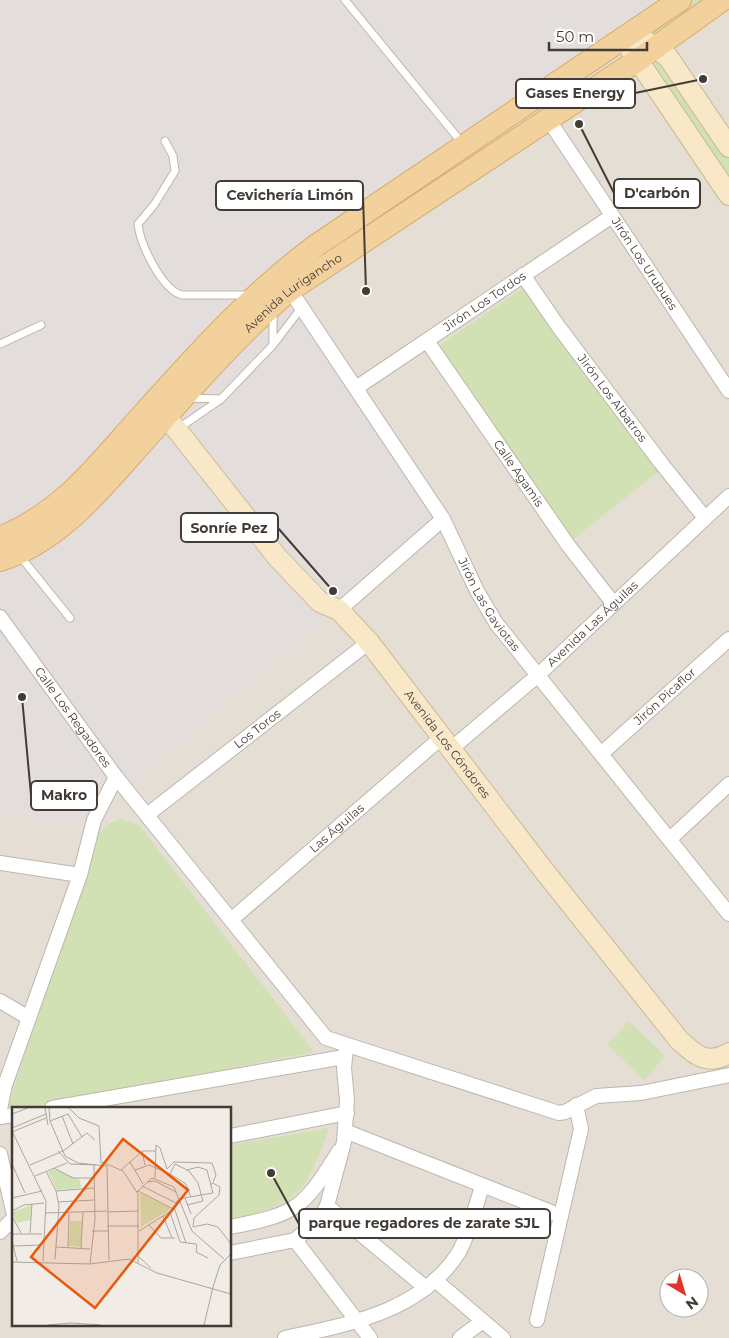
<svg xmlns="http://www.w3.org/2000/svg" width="729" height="1338" font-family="Montserrat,sans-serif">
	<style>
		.residential { fill: #e4ded4; fill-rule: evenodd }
		.industrial { fill: #e3dedb }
		.green { fill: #d1e1b3 }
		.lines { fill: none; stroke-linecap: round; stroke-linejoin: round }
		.lane-casing { stroke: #beb6ad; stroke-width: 9 }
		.street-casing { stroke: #beb6ad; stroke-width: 16 }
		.secondary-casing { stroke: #ccba9a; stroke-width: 22 }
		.primary-casing { stroke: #d6ac6e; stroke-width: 24 }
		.lane { stroke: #fff; stroke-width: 7 }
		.street { stroke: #fff; stroke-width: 14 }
		.secondary { stroke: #f8e8c8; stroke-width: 20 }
		.primary { stroke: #f3d19d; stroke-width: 22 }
		.labels { text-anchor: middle; stroke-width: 4; stroke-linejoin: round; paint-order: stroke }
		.street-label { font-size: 12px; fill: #433c36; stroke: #fff }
		.inset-road { fill: none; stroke: #aba6a0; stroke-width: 1 }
		.view { fill: #e8590c; fill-opacity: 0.15; stroke: #e8590c; stroke-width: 2.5 }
		.inset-edge { fill: none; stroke: #433c36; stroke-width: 2.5 }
		.leader { fill: none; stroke: #433c36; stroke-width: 2 }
		.callout-dot { fill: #433c36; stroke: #fff; stroke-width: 2 }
		.callout { fill: #fff; stroke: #433c36; stroke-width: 2 }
		.callout-label { font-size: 14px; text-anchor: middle; font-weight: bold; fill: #433c36 }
	</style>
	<rect width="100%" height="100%" fill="#f1ece6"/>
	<path class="residential" d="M0,0H729V1338H0ZM14,1108H230V1324H14ZM669,1278H699V1308H669Z"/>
	<polygon class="industrial" points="0,0 703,0 287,281 434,518 322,621 82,827 0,814"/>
	<g class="green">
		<polygon points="691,0 711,0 653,38 647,29"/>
		<polygon points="662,60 729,156 729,183 655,71 655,64"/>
		<polygon points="523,288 659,471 572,540 437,347"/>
		<polygon points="121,819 139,825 314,1052 9,1111 10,1099 96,837 109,824"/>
		<polygon points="629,1021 665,1056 644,1080 607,1045"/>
		<path d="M329,1128C306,1192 299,1205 230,1219V1145Z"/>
	</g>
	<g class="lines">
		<defs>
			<g id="lane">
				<polyline points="345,0 462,143"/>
				<path d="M165,141L173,156L175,171L154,205L138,224C140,244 162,290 182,295H250"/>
				<polyline points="0,344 41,325"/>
				<polyline points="273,344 273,312"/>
				<polyline points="188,398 221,399"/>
				<polyline points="179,428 221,399 273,345 302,307"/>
				<polyline points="20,556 70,618"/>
			</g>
			<g id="street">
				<path id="s1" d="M548,119L729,391"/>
				<path id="s2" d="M523,275L558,326L661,463L705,518"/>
				<path id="s3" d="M286,284L443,519L477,591L496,623L729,914"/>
				<path id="s4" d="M427,341L568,545L613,603"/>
				<path id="s5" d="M356,388L612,216"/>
				<polyline points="339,610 443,519"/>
				<path id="s6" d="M0,617L116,777L326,1038L559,1113L565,1112L596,1096L641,1093L729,1075"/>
				<path id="s7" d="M451,749L537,676L729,496"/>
				<path id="s8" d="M601,754L729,639"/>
				<path id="s9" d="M147,815L369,642"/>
				<polyline points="670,839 729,784"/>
				<polyline points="0,863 80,875"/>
				<path id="s10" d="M231,920L442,737"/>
				<polyline points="0,1001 29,1018"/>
				<polyline points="52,1108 344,1057"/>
				<polyline points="0,1109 5,1085 80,875 94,820 116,777"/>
				<polyline points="0,1117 14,1115"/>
				<polyline points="345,1131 561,1216"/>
				<polyline points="230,1136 347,1113"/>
				<polyline points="0,1154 14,1215"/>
				<polyline points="327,1206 426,1288"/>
				<path d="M230,1227C297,1214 303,1209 339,1151"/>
				<polyline points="0,1232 14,1218"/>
				<polyline points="295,1240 370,1338"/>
				<polyline points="230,1253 295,1240 318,1221 327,1206 344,1142 347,1100 344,1068 346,1048"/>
				<polyline points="435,1280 503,1338"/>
				<polyline points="537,1320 581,1129 576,1105"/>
				<path d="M285,1338C349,1324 421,1312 459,1252C468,1237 476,1204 482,1187"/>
				<polyline points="460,1338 483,1321"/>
			</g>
			<g id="secondary">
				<polyline points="630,33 647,42 668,57 729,147"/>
				<polyline points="623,38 729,195"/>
				<path id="s11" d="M166,416L278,558L320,602L339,610L369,642L545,872L679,1040C695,1055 707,1066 729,1053"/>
			</g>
			<g id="primary">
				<path d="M0,538C66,511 100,461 146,411C200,351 252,293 317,245L680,0"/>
				<path id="s12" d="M0,560C64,540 107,481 150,434C195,384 239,334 290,290L638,60L722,0"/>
			</g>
		</defs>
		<use href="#lane" class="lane-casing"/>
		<use href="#street" class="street-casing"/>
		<use href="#secondary" class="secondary-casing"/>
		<use href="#primary" class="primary-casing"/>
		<use href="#lane" class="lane"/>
		<use href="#street" class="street"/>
		<use href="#secondary" class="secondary"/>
		<use href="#primary" class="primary"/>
	</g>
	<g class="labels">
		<g class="street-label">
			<text dy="4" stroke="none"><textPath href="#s1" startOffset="174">Jirón Los Urubues</textPath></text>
			<text dy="4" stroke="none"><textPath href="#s12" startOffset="400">Avenida Lurigancho</textPath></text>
			<text dy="4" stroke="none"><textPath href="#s5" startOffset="155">Jirón Los Tordos</textPath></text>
			<text dy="4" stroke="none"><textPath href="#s2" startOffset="152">Jirón Los Albatros</textPath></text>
			<text dy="4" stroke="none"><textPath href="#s4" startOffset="161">Calle Agamis</textPath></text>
			<text dy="4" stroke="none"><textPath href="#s3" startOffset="380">Jirón Las Gaviotas</textPath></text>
			<text dy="4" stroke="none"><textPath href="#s7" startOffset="189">Avenida Las Águilas</textPath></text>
			<text dy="4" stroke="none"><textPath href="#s8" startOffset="86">Jirón Picaflor</textPath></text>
			<text dy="4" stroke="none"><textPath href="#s6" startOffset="124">Calle Los Regadores</textPath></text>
			<text dy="4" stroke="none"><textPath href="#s9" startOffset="140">Los Toros</textPath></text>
			<text dy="4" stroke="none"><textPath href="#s11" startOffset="435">Avenida Los Cóndores</textPath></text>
			<text dy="4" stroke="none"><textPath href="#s10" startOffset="140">Las Águilas</textPath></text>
		</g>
	</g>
	<g transform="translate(12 1107)">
		<rect width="219" height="219" fill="#f1ece6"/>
		<path d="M42,62L68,73L69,81L45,83L36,65ZM128,86L159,102L129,120ZM20,98L18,113L5,116L0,105ZM58,114H70L69,140L57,139Z" fill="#d1e1b3"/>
		<path class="inset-road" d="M33,1L36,18M37,1L38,14L53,49L66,56L95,59L97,153M57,1L67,11L87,19L89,56M0,7L16,1M50,9L61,37M38,14L56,7L70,30M0,21L34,7M0,24L34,94L31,154M0,25L34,11M144,38L148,41L155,62L162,55L200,56L204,68L201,75M46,44L58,57L84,58M90,55L111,64L126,87V156M118,55L131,77M0,57L13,86M18,58L51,44L75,26L83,33M133,58L130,44H144M42,61L61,71H82M109,63L127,47M123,63L137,58L158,67L174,77L179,90M34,64L44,84L47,99L43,152M158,67L163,57L177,64L186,76L191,94L175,98M23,69L55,56M143,71L144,38M135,75L143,74L164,85M198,78L201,76L208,80L207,88L182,111L181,120L195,117L206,120L219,137M130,79L164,96M44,84L82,81M126,84L161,102M125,85L140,71L162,80L180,124L212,152M0,91L30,84M173,91L179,107M166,92L201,86L195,63L186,60L175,63M46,95L82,93M162,100L174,136M0,104L12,98L32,96M96,105L126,104M158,105L168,135L184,137M34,106L95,104M0,109L9,126M151,109L160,131M137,118L149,131H163M95,119H127M80,124H96M127,124L159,104L166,93M18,126L20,97M0,127H30M0,134L5,154M185,137L184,145L196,151M2,139L29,138M44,140L78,142M56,140L57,106M69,141L71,105M126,149L139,161M0,155L78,157L117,152L145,166L219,187M78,157L83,112L82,59M201,180L208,158L219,147M36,218L59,216L89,218M192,218L201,180"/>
		<path class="view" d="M111,32L176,83L83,201L19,150Z"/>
		<rect width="219" height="219" class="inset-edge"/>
	</g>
	<path class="leader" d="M703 79L635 93M579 124L614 193M366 291L363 196M333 591L278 528M22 697L31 795M271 1173L299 1224"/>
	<g class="callout-dot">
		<circle cx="703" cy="79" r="5"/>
		<circle cx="579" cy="124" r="5"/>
		<circle cx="366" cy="291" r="5"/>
		<circle cx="333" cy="591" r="5"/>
		<circle cx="22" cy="697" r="5"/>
		<circle cx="271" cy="1173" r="5"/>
	</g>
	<g class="callout">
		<rect x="516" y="79" width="119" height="29" rx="5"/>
		<rect x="614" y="179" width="86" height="29" rx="5"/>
		<rect x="216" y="181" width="147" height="29" rx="5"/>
		<rect x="181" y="513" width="97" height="29" rx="5"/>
		<rect x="31" y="781" width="66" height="29" rx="5"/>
		<rect x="299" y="1209" width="251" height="29" rx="5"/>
	</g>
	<g class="callout-label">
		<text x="575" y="98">Gases Energy</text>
		<text x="657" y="198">D'carbón</text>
		<text x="290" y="200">Cevichería Limón</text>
		<text x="229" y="533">Sonríe Pez</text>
		<text x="64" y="800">Makro</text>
		<text x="424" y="1228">parque regadores de zarate SJL</text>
	</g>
	<g transform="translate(684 1293) rotate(142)"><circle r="24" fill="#ffffff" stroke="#b4b1af"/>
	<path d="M0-4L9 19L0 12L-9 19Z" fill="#e3332b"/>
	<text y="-8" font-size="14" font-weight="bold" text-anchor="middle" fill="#433c36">N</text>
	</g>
	<path d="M549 42v8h98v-8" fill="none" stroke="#433c36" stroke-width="2.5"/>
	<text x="556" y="42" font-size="15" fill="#433c36" stroke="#ffffff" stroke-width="4" paint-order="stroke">50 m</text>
</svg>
